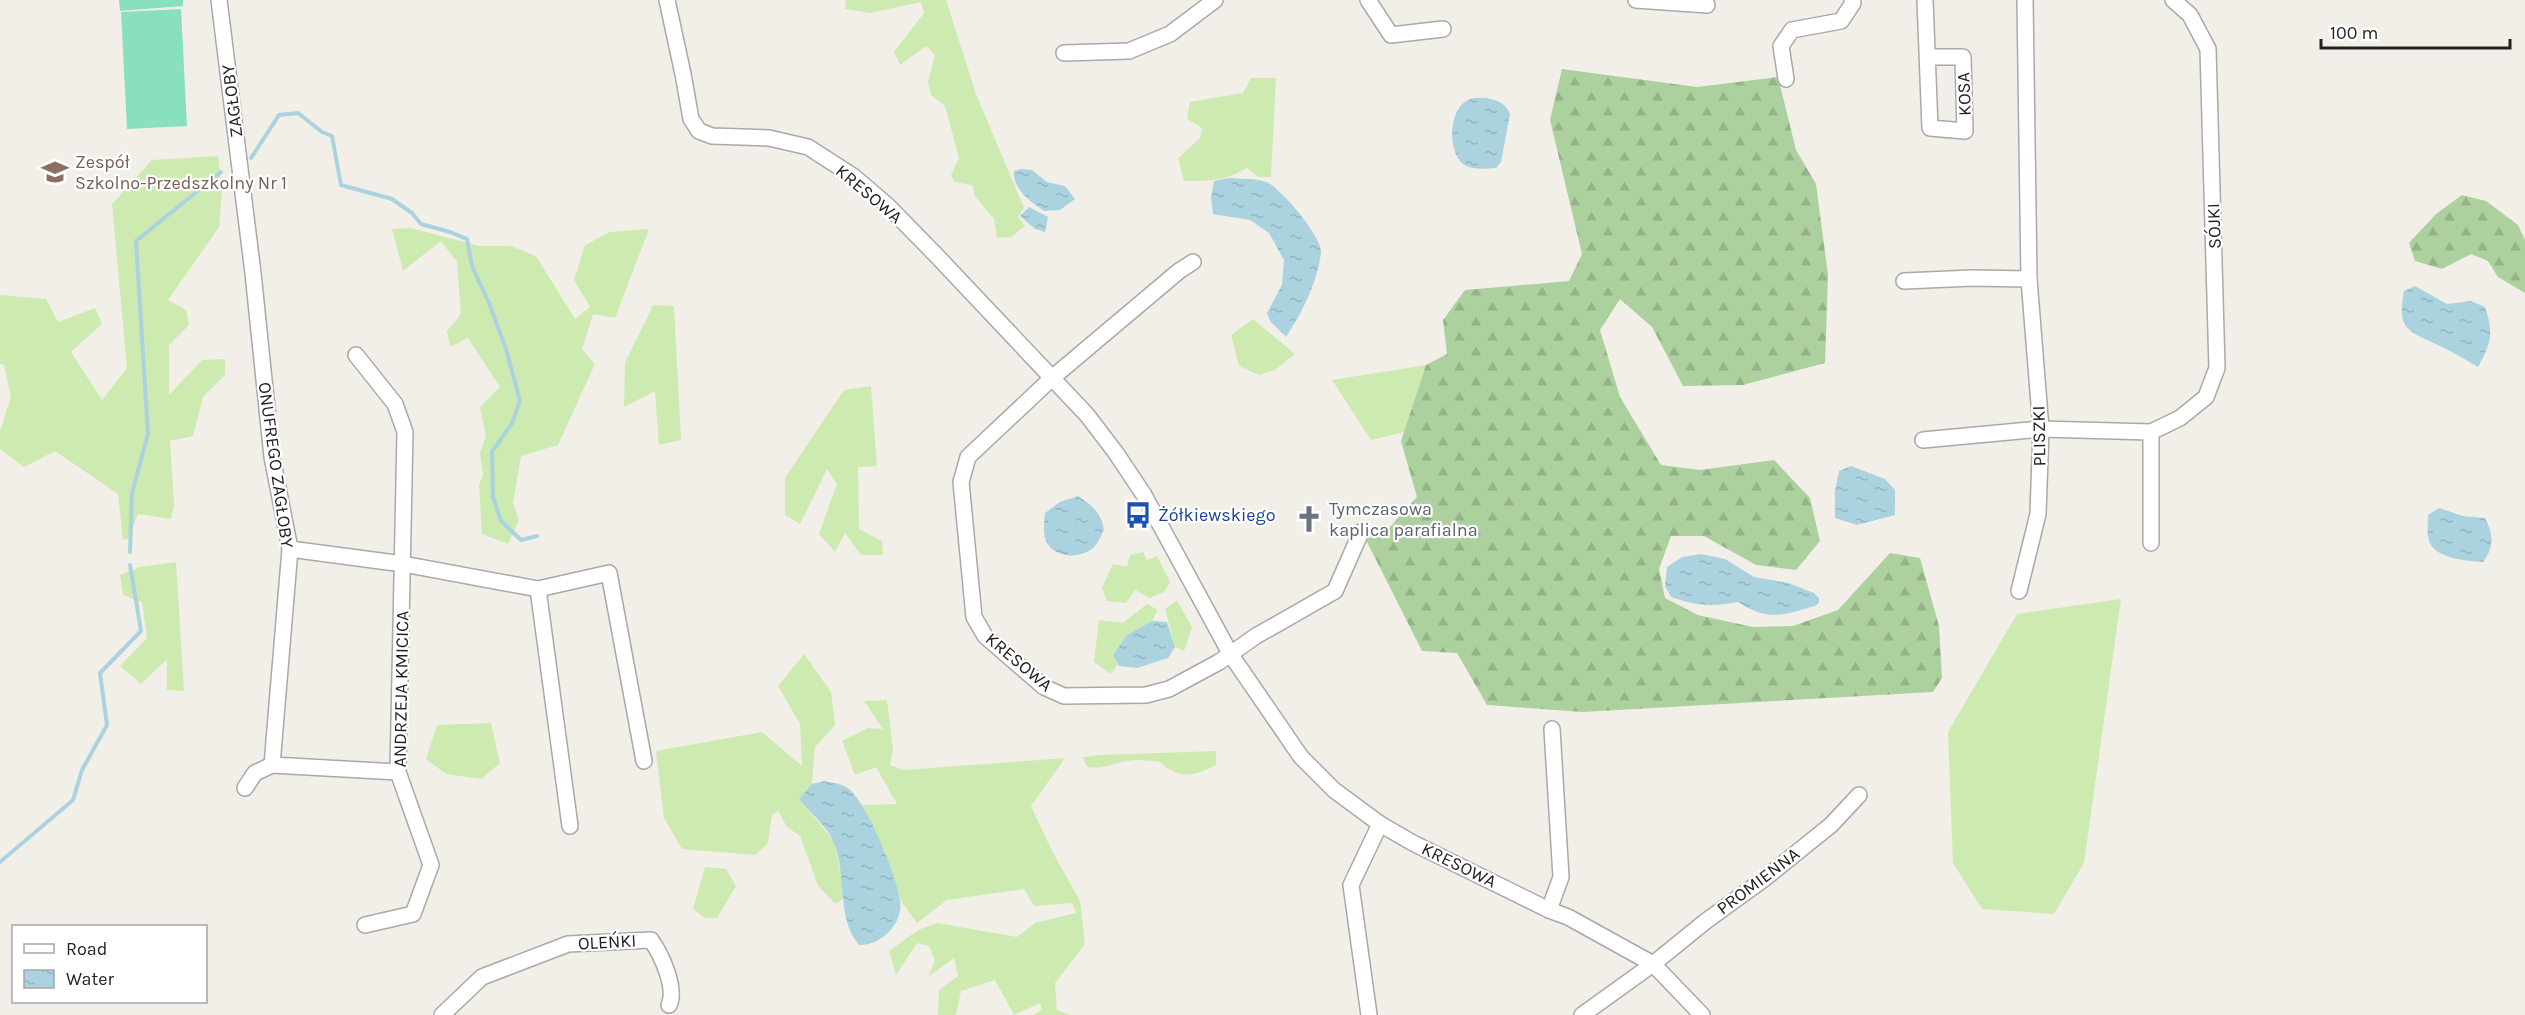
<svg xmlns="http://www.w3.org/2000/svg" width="2525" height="1015" font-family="Karla,sans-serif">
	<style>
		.grass { fill: #cdebb0 }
		.forest { fill: url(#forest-firs) }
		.pitch { fill: #88e0be }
		.water { fill: url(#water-ripples) }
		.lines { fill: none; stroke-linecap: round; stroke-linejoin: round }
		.stream { stroke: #aad3df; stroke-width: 4 }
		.minor-casing { stroke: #a9a9a9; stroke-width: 18 }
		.minor { stroke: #fff; stroke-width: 15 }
		.labels { text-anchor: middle; stroke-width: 4.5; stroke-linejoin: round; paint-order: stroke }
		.street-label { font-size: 18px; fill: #222; stroke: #fff }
		.education-label { font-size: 18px; fill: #785e54; stroke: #fff; text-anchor: start }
		.worship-label { font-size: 18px; fill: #5b616d; stroke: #fff; text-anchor: start }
		.transit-label { font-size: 18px; fill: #164399; stroke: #fff; text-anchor: start }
	</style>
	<defs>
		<pattern id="forest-firs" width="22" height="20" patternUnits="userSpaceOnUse" patternTransform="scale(1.5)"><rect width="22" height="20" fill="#add19e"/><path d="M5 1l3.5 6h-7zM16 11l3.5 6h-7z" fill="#95b388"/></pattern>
		<pattern id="water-ripples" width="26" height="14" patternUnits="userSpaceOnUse" patternTransform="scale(1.5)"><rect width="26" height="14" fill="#aad3df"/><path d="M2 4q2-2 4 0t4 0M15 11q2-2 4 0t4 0" fill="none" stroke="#92b5bf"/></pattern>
	</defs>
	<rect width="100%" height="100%" fill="#f2efe9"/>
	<g class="grass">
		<polygon points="846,0 946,0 976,94 1024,208 1018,217 1025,226 1011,237 997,238 994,219 975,196 972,185 955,182 951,175 959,158 945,106 931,95 928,82 935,55 926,46 900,65 894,52 924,13 921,2 870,13 845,9"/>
		<path d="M1251,78H1276L1271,177H1258L1247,168C1224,181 1211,181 1184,181L1178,158L1200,138L1202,128L1187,119L1190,102L1243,93Z"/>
		<polygon points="218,156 222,189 219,227 168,300 186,310 189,325 169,345 169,395 202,360 225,359 225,375 203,397 193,436 170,441 174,505 171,519 138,514 128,539 123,540 118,494 55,451 24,467 0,449 0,431 11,397 4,365 0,364 0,295 46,299 58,322 95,308 102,324 71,352 102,400 127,368 112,204 152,160"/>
		<polygon points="411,228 479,246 511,246 536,256 575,319 590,307 574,280 585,245 610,232 649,229 615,318 593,314 582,349 595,364 558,445 521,456 513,503 519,520 508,544 482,534 479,485 483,475 480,453 486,436 480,407 500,387 468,338 450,347 447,331 461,314 457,262 441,241 403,271 392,229"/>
		<polygon points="653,305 674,306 681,440 659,445 655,391 624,407 625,363"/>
		<polygon points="1253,319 1295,354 1275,370 1259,375 1239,366 1231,335"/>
		<polygon points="1426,365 1404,432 1371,440 1332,380"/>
		<polygon points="871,386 877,466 858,467 859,529 882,541 883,555 861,555 845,533 835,552 819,534 837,484 827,469 800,524 785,515 785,478 844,390"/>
		<polygon points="1143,552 1147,560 1157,556 1170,582 1164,592 1150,598 1135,590 1126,603 1107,601 1102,588 1113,564 1127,567 1130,555"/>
		<polygon points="176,562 184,691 167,690 167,659 141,684 120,666 147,638 142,602 123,595 120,575 140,567"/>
		<polygon points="2121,599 2084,863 2054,914 1982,909 1953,863 1948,732 2017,614"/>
		<polygon points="1177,601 1192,627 1184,651 1175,647 1165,609"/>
		<polygon points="1147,604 1158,610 1152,621 1127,635 1113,655 1118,664 1111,674 1094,662 1099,620 1123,623"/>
		<polygon points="804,654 831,692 835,725 815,747 812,784 799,799 834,841 844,890 842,900 835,904 818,886 800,836 787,827 778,811 772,815 768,843 756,855 682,849 664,818 656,751 762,732 802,766 800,724 778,686"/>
		<polygon points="887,700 893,750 890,765 904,770 1065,758 1031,806 1052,851 1080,901 1085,944 1055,983 1057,1010 1070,1015 1033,1015 1042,1010 1040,1003 1014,1015 995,980 961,991 956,1015 938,1015 939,990 958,976 954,958 928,977 935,960 929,946 917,943 896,975 889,951 918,930 937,923 1017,937 1035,923 1076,913 1072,903 1034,906 1024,889 947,900 917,923 901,901 884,849 861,805 897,804 876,767 855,775 842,741 868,728 883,729 864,701"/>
		<polygon points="491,723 500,763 481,779 446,774 426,759 437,725"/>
		<path d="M1216,751V765C1194,776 1179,780 1160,762C1152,761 1144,760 1135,760C1118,761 1104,770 1087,767L1083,757L1099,755Z"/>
		<polygon points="705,867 726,869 736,886 717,918 705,918 693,909"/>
	</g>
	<g class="forest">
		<polygon points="1562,69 1697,87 1778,77 1796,150 1816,184 1828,275 1825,363 1743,385 1683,386 1652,327 1620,299 1600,330 1620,397 1661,465 1700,470 1774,460 1810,498 1820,541 1796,570 1756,565 1704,536 1671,536 1659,569 1665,598 1698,615 1753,627 1793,626 1838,610 1890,553 1920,558 1939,626 1942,678 1933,692 1583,712 1487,705 1457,653 1422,651 1365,538 1389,528 1417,497 1401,441 1426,365 1447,354 1443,320 1465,290 1569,281 1582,254 1550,120"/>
		<polygon points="2462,195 2486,201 2518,225 2525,240 2525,293 2498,277 2488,261 2471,254 2442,269 2415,261 2409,243 2436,214"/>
	</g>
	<g class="pitch">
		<polygon points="119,0 183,0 183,6 120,11"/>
		<polygon points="181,9 187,126 127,129 121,12"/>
	</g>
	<g class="water">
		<path d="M1487,98C1498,101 1506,103 1510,114L1501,162L1496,168C1486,169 1471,170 1463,164C1447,151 1449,108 1468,100C1473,97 1481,98 1487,98Z"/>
		<path d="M1021,169L1032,170L1047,182L1065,186L1075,199L1060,210L1044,211C1031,202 1012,189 1014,171Z"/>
		<path d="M1229,178C1240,179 1256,178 1266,182C1280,187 1323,238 1321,253C1317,283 1302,313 1286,337L1270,321L1267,313L1282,285L1284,260L1269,233L1250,220L1213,214L1211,198L1214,181Z"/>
		<polygon points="1029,207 1048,217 1045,232 1035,229 1020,216"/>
		<path d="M2415,286L2447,304L2471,301L2485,307C2494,333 2491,344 2478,367C2466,360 2453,352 2440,346C2409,331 2396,331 2404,291Z"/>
		<polygon points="1851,466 1885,479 1895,490 1895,515 1857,525 1835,518 1835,490 1839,471"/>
		<path d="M1078,496C1091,505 1101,512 1104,529C1101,536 1098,544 1092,549C1078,559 1054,558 1046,541C1043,533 1044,522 1045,513L1060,502Z"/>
		<path d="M2439,508L2463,516L2485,518C2494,535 2494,548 2483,562C2468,561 2440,559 2431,545C2426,537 2428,524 2428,515Z"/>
		<path d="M1701,554L1725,559L1754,577L1788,583L1814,593L1819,598V602L1815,606C1783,615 1769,622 1738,602C1711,607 1697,606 1671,597L1665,586L1667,567L1682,557Z"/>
		<polygon points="1152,621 1167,622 1175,647 1168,658 1137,668 1119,666 1113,655 1127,635"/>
		<path d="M824,781C831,783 840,783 846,787C866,798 897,877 900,900C904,923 881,946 859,945C836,918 847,875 834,843C828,827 810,813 799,799L812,784Z"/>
	</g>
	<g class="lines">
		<g class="stream">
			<polyline points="251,158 279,115 298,113 322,132 332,136 341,185 392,199 412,213 421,224 450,232 467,239 472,266 489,303 506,349 520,401 512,423 492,452 493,497 501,521 521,540 537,536"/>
			<polyline points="130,552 132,493 148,434 136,241 221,172"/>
			<polyline points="0,862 73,800 82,770 107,725 100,673 141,631 130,565"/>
		</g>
		<defs>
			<g id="minor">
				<polyline points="219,0 253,273 272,457 290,549 272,765 398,772"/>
				<polyline points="667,0 683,74 691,119 699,131 712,136 769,138 808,147 853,176 887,205 935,254 1087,415 1116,453 1144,495 1231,655 1301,757 1334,790 1380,824 1413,843 1549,910 1568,917 1653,964 1702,1015"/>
				<polyline points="1368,0 1391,35 1443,29"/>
				<polyline points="1636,0 1707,5"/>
				<polyline points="1925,0 1930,128 1965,131 1963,57 1929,57"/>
				<polyline points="1064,53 1129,51 1170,34 1215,0"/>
				<polyline points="1786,79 1781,46 1792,30 1841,21 1853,3 1852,0"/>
				<polyline points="1193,262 1179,271 1052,378 968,457 961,482 974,617 985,636 1044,687 1064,696 1146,695 1169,689 1219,662 1256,636 1335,591 1361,532"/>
				<polyline points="1904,281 1972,278 2029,279"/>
				<polyline points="356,355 395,404 405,432 398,772 431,865 413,914 365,925"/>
				<polyline points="1923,440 2041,429 2151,432 2180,418 2206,397 2217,368 2208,49 2190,15 2173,0"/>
				<polyline points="2151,543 2151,432"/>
				<polyline points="290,549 403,564 538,589 609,573 644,761"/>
				<polyline points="538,589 570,826"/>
				<polyline points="2019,591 2038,514 2041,429 2029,279 2025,0"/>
				<polyline points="245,788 255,773 272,765"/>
				<polyline points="1549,910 1561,877 1552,729"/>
				<path d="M442,1015L482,977L568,944L651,940C661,954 677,988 669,1005"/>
				<polyline points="1369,1015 1351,885 1380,824"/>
				<polyline points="1582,1015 1653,964 1706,921 1764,879 1831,825 1859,795"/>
			</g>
		</defs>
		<use href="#minor" class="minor-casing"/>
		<use href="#minor" class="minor"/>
	</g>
	<defs>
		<symbol id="school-bare" viewBox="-9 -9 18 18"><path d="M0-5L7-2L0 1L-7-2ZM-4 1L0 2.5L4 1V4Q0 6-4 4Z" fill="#8d6e63" stroke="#fff" stroke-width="2.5" paint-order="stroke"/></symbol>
		<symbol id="bus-bare" viewBox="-9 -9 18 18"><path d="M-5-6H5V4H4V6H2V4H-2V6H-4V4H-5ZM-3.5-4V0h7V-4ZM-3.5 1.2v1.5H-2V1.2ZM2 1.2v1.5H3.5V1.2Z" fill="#1a4fb4" stroke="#fff" stroke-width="2.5" paint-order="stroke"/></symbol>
		<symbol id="church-bare" viewBox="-9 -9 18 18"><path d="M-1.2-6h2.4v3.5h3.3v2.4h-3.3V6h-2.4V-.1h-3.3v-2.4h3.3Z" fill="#6b7280" stroke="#fff" stroke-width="2.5" paint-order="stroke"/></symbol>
	</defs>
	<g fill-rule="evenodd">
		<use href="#school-bare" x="36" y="153" width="38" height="38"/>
		<use href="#bus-bare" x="1119" y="496" width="38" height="38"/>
		<use href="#church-bare" x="1290" y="500" width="38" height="38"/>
	</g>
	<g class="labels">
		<g class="street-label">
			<text transform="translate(1964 94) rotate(-92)" y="6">KOSA</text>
			<text transform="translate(232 101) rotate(-97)" y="6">ZAGŁOBY</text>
			<text transform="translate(869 194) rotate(40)" y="6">KRESOWA</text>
			<text transform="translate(2214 226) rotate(-92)" y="6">SÓJKI</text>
			<text transform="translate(2039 436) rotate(-91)" y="6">PLISZKI</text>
			<text transform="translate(276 465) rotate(82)" y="6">ONUFREGO ZAGŁOBY</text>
			<text transform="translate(1019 662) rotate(40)" y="6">KRESOWA</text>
			<text transform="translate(401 689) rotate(-89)" y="6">ANDRZEJA KMICICA</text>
			<text transform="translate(1459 865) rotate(26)" y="6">KRESOWA</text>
			<text transform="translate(1758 881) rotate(-37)" y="6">PROMIENNA</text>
			<text transform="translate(607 942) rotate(-3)" y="6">OLEŃKI</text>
		</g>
		<g class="education-label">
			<text x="75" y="168">Zespół<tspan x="75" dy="21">Szkolno-Przedszkolny Nr 1</tspan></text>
		</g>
		<g class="worship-label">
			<text x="1329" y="515">Tymczasowa<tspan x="1329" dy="21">kaplica parafialna</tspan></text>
		</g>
		<g class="transit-label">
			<text x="1158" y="521">Żółkiewskiego</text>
		</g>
	</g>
	<rect x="12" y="925" width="195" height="78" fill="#ffffff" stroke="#a7a7a7" stroke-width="1.5"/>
	<rect x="24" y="944" width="30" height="9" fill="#ffffff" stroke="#a7a7a7" stroke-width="1.5"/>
	<text x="66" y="955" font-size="18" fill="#222222">Road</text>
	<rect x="24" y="970" width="30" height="18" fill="url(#water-ripples)" stroke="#a7a7a7" stroke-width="1.5"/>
	<text x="66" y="985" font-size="18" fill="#222222">Water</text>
	<path d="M2321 39v9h189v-9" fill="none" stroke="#222222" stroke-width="3"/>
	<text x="2330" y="39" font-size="18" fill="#222222" stroke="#ffffff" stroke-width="4.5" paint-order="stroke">100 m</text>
</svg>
